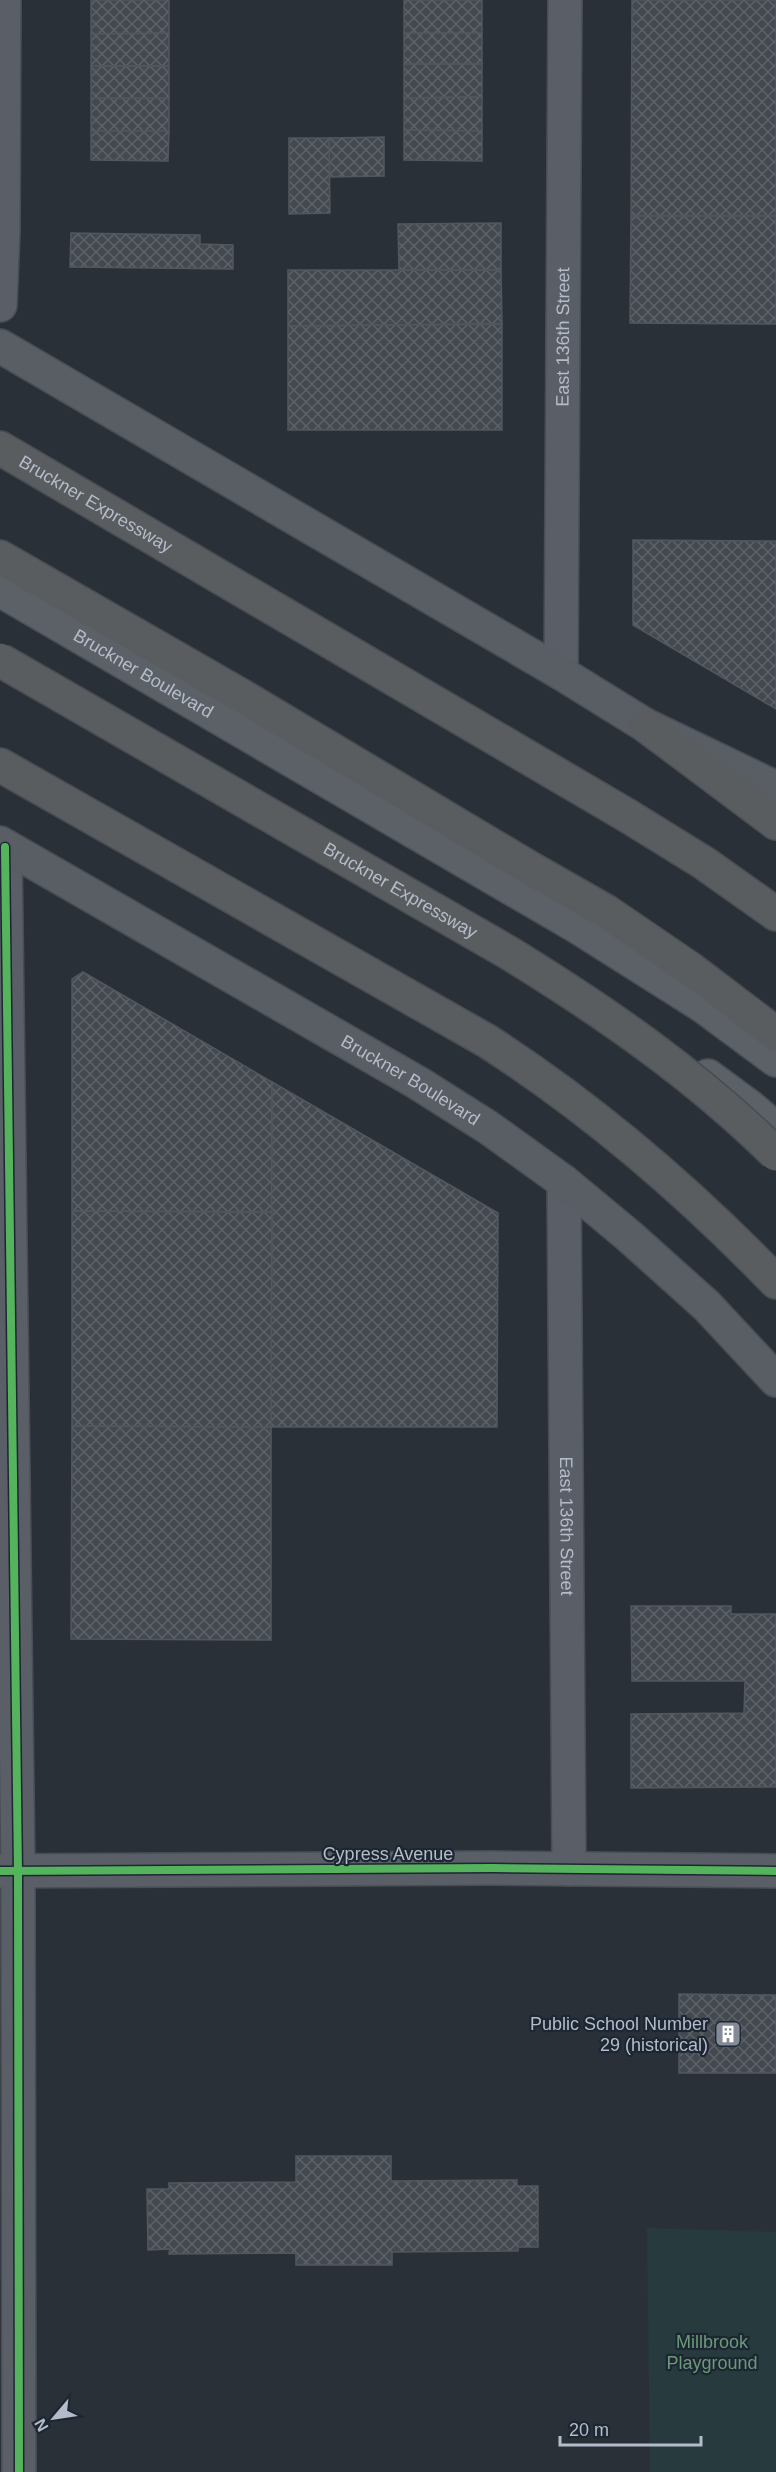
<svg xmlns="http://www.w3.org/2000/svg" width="776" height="2472" font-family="Helvetica,sans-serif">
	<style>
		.green { fill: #273a3e }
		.building { fill: url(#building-cross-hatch); stroke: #52575f; stroke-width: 1.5 }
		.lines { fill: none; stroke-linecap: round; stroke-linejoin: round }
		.street-casing { stroke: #484c53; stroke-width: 36 }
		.secondary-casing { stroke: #484c53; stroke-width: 36 }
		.primary-casing { stroke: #484c55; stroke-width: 36 }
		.highway-casing { stroke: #474c53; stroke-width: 36 }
		.street { stroke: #5a5e66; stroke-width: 33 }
		.secondary { stroke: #595d64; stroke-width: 33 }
		.primary { stroke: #5c6168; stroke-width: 33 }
		.highway { stroke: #5a5d60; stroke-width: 33 }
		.highway-bridge-casing { stroke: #474c53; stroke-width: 36; stroke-linecap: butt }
		.highway-bridge { stroke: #5a5d60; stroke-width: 33 }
		.cycleway-casing { stroke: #1d2633; stroke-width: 11 }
		.cycleway { stroke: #56b35d; stroke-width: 8 }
		.labels { text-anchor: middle; stroke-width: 4.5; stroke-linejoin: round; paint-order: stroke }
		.street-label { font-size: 18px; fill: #b4bcc9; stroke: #1d2633 }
		.poi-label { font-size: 18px; fill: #b4bcc9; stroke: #1d2633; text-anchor: end }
		.park-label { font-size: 18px; fill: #6b9a76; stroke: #1d2633 }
	</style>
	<defs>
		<pattern id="building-cross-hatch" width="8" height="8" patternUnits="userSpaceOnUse" patternTransform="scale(1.5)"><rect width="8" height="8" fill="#444950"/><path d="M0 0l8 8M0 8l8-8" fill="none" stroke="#5d6168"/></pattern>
	</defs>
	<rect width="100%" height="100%" fill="#2a3038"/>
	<polygon class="green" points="647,2228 776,2232 776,2472 650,2472"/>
	<g class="building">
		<polygon points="91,0 169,0 169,33 91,34"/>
		<rect x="404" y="0" width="78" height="33"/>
		<polygon points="632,0 776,0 776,216 631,216"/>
		<polygon points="169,33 169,66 91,66 91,34"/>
		<rect x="404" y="33" width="78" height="31"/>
		<polygon points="404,64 482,64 482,97 404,98"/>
		<rect x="91" y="66" width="78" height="32"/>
		<polygon points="482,97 482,131 404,130 404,98"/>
		<rect x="91" y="98" width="78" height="33"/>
		<polygon points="404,130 482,131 482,161 404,160"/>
		<polygon points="91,131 169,131 168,161 91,160"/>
		<polygon points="384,137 384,176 329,177 329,138"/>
		<polygon points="289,138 329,138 330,213 289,214"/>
		<polygon points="631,216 776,216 776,324 630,323"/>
		<polygon points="501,223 501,270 399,270 398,224"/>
		<polygon points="71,233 200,235 200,244 233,245 233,269 70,267"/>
		<polygon points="288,270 501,270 502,324 288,326"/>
		<polygon points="502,324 502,430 288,430 288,326"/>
		<polygon points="633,540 776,541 776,709 633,625"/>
		<polygon points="83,972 272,1082 272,1212 72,1211 72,979"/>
		<polygon points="272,1082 498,1213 497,1427 271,1427"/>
		<polygon points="72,1211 272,1212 271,1427 72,1426"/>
		<polygon points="72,1426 271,1427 271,1640 71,1639"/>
		<polygon points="631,1606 731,1606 731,1614 776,1614 776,1787 631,1788 631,1714 744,1713 745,1681 632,1681"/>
		<polygon points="679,1994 776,1995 776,2073 679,2073"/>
		<polygon points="296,2156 391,2156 391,2181 517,2180 517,2186 538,2186 538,2247 518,2247 518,2251 392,2252 392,2265 296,2265 296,2253 169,2254 170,2249 148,2250 147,2189 169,2189 169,2183 296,2182"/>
	</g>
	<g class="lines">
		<defs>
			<g id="street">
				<polyline points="0,305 3,231 4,0"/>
				<path id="s1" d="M561,673L565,0"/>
				<polyline points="5,847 18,1871 19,2472"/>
				<path id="s2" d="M564,1182L569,1869"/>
				<polyline points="0,1871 492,1868 776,1871"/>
			</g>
			<g id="secondary">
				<polyline points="0,346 561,673 645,725 776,788"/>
				<path id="s3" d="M0,843L418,1083L489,1128L564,1182L629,1236L707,1306L776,1380"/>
			</g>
			<g id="primary">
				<path id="s4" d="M0,590L578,927L703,1006L776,1060"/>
				<polyline points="708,1076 750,1107 776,1129"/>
			</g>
			<g id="highway">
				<path id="s5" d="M0,448L628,816L704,863L776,914"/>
				<polyline points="0,557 242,696 528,867 607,912 692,970 776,1034"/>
				<polyline points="645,725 776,823"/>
				<path d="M0,765L487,1041C594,1110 688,1191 776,1282"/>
			</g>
		</defs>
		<use href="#street" class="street-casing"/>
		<use href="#secondary" class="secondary-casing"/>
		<use href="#primary" class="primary-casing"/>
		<use href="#highway" class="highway-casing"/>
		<use href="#street" class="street"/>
		<use href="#secondary" class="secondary"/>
		<use href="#primary" class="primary"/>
		<use href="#highway" class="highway"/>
		<defs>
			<g id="highway-bridge">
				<path id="s6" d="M0,660L509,953C605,1012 696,1075 776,1154"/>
			</g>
		</defs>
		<use href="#highway-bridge" class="highway-bridge-casing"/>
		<use href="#highway-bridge" class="highway-bridge"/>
		<defs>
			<g id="cycleway">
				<polyline points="5,847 18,1871 19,2472"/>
				<polyline points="0,1871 492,1868 776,1871"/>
			</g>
		</defs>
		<use href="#cycleway" class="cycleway-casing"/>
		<use href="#cycleway" class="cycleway"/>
	</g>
	<defs>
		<symbol id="building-square" viewBox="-11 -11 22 22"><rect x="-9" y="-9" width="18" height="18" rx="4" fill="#848b96" stroke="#1d2633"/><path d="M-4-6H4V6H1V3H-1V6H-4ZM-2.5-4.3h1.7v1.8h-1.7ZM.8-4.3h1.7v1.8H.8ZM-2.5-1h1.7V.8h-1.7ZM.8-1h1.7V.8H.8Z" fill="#fff"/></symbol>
	</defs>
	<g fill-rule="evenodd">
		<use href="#building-square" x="713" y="2019" width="30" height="30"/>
	</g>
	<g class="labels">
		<g class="street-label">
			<text dy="6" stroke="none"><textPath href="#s1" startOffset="336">East 136th Street</textPath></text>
			<text dy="6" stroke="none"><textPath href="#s5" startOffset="111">Bruckner Expressway</textPath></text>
			<text dy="6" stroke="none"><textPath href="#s4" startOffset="166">Bruckner Boulevard</textPath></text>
			<text dy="6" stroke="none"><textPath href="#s6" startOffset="462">Bruckner Expressway</textPath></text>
			<text dy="6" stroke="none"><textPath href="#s3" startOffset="474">Bruckner Boulevard</textPath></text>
			<text dy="6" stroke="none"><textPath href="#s2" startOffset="344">East 136th Street</textPath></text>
			<text x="388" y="1860">Cypress Avenue</text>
		</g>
		<g class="poi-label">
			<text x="708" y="2030">Public School Number<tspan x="708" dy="21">29 (historical)</tspan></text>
		</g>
		<g class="park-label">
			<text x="712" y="2348">Millbrook<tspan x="712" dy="21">Playground</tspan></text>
		</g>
	</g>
	<g transform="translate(54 2418) rotate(241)" stroke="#1d2633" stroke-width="4.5" paint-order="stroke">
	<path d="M0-4.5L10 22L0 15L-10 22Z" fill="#b4bcc9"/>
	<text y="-9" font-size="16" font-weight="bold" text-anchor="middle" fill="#b4bcc9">N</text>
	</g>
	<path d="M560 2436v9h141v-9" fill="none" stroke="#b4bcc9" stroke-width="3"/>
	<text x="569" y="2436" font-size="18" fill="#b4bcc9" stroke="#1d2633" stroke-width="4.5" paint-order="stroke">20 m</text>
</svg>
